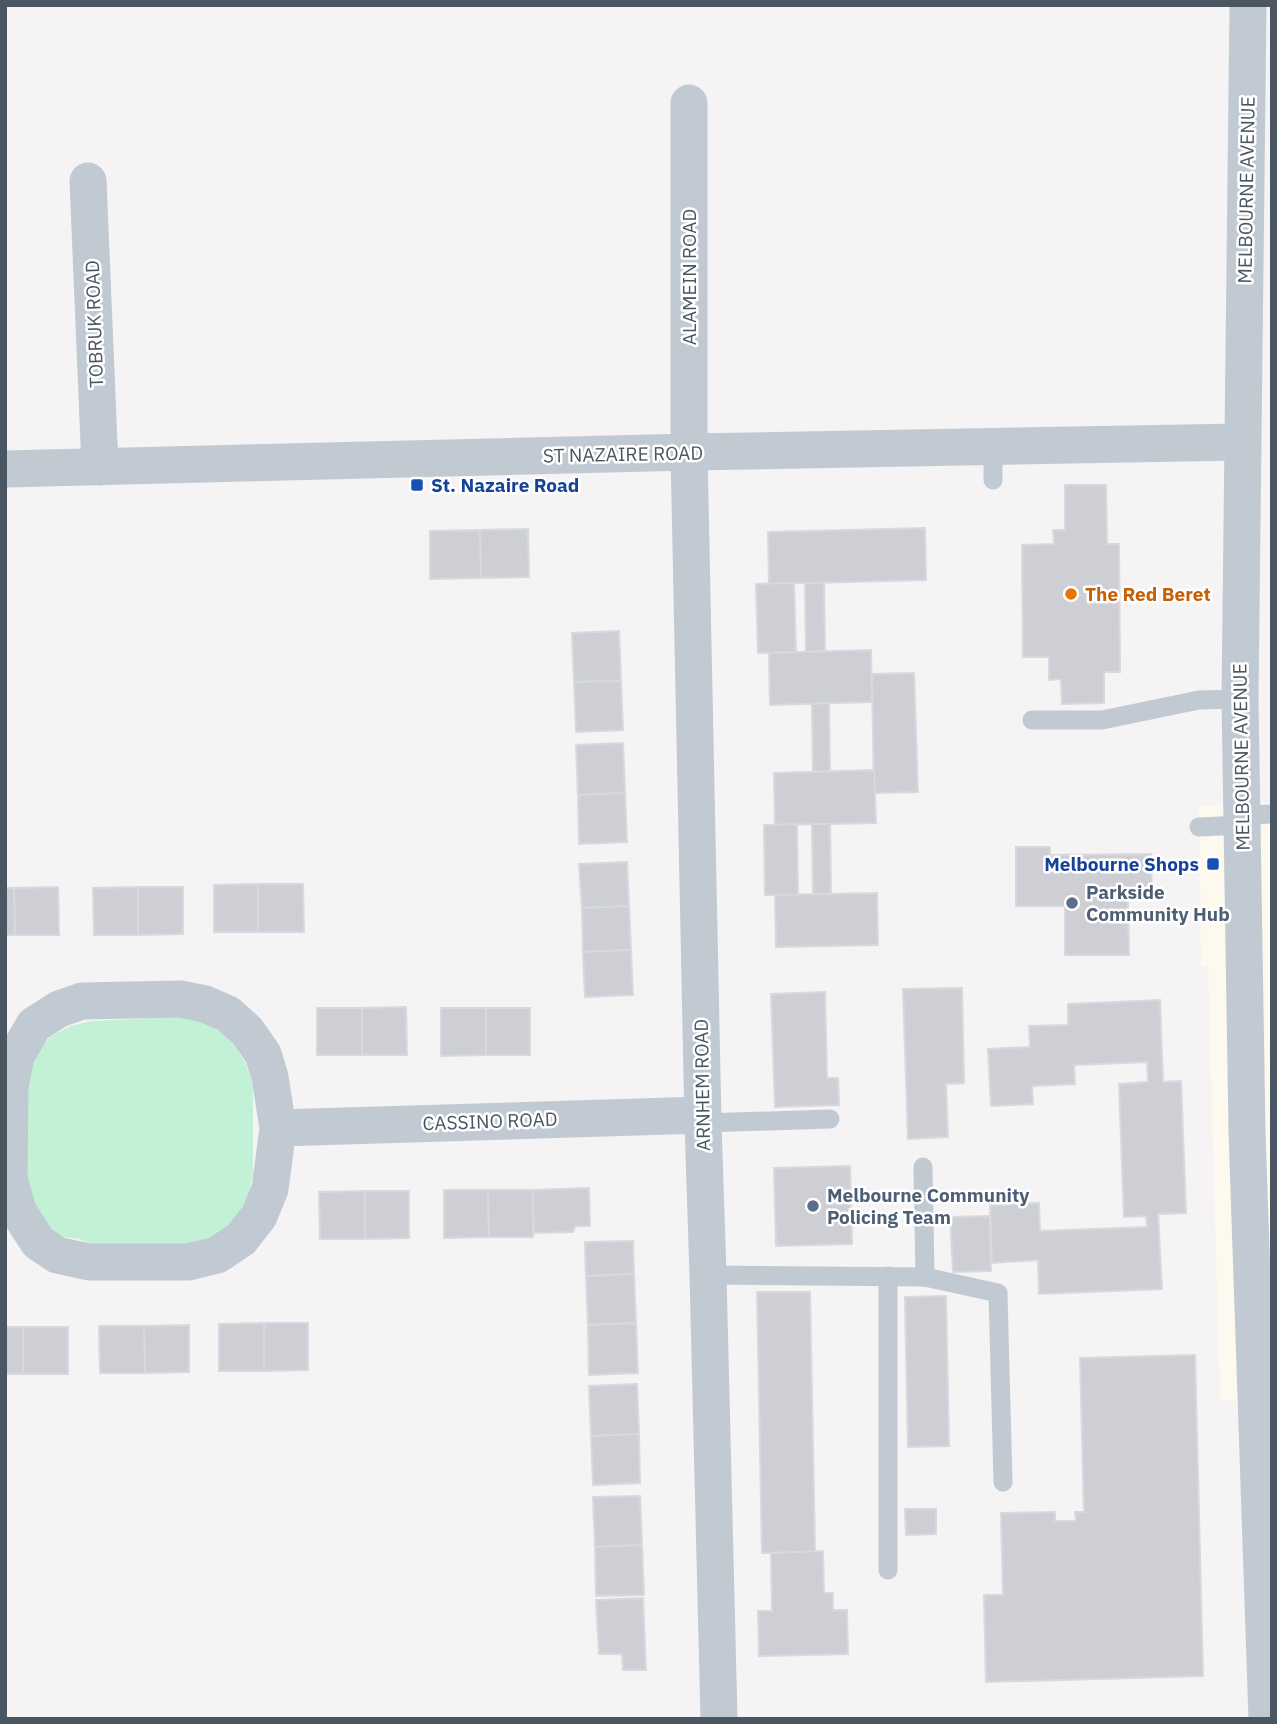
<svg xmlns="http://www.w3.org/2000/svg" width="1277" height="1724" font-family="'IBM Plex Sans',sans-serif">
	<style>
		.commercial { fill: #fdf9ef }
		.grass { fill: #c3f1d5 }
		.building { fill: #cdcfd5; stroke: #d7d9de; stroke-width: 2 }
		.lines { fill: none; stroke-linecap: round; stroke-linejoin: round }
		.service { stroke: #c1cad2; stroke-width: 19 }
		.minor { stroke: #c1cad2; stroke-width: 37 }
		.transit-dot { fill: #1a4fb4; stroke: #fff; stroke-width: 2.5 }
		.food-dot { fill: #e8710a; stroke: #fff; stroke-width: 2.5 }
		.service-dot { fill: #5c6f8a; stroke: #fff; stroke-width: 2.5 }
		.labels { text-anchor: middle; stroke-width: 5; stroke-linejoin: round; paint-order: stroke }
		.street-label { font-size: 19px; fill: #4a5661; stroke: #fff }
		.transit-label { font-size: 19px; font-weight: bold; fill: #164399; stroke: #fff; text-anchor: start }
		.food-label { font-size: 19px; font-weight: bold; fill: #c56008; stroke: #fff; text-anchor: start }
		.service-label { font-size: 19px; font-weight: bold; fill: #4e5e75; stroke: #fff; text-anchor: start }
	</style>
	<rect width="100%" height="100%" fill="#f5f3f3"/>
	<polygon class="commercial" points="1272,803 1272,1399 1220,1401 1208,966 1201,966 1199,806"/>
	<polygon class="grass" points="172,1017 190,1018 206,1023 221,1032 234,1044 246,1064 253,1086 253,1174 248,1197 237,1217 223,1230 207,1239 188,1245 97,1246 79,1239 64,1237 51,1229 31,1199 26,1178 25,1085 39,1048 53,1035 71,1026 92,1021"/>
	<g class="building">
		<polygon points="1065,485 1106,485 1107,544 1119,544 1120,672 1104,672 1104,703 1062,704 1061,679 1049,680 1049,657 1023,657 1022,545 1054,544 1053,530 1065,530"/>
		<polygon points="925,528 926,580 769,584 768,532"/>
		<polygon points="528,529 529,577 481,578 480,530"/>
		<polygon points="480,530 481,578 430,579 430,531"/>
		<polygon points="794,583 796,652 758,653 756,584"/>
		<polygon points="805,583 824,583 825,651 806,652"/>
		<polygon points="619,631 621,681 574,682 572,633"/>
		<polygon points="871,650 872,702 770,705 769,653"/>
		<polygon points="914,673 918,792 874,793 872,674"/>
		<polygon points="621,681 623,730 576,732 574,682"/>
		<polygon points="829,703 830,772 813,772 812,704"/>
		<polygon points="623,743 625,793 578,795 576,745"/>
		<polygon points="874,770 876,823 775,825 774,773"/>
		<polygon points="625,793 627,842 579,844 578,795"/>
		<polygon points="797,824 798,895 765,895 764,825"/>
		<polygon points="812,824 830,824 831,894 813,895"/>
		<polygon points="1016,847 1050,847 1050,855 1151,854 1152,900 1128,900 1129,955 1065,955 1065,906 1016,906"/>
		<polygon points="627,862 629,906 582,908 579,864"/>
		<polygon points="258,884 258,932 214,932 214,885"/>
		<polygon points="258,884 303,884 304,932 258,932"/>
		<polygon points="58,887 59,935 15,935 14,888"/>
		<polygon points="138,887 138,935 94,935 93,888"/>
		<polygon points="138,887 183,887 183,934 138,935"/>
		<polygon points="5,888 14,888 15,935 5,935"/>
		<polygon points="877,893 878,945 776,947 775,895"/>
		<polygon points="629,906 631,950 583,952 582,908"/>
		<polygon points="631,950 633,995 585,997 583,952"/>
		<polygon points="962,988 964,1083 946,1084 948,1137 908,1139 903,989"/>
		<polygon points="825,992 827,1078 838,1078 839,1105 775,1107 771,994"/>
		<polygon points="1160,1000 1163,1082 1181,1081 1186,1213 1158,1214 1162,1289 1039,1294 1038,1260 992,1263 990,1205 1039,1203 1040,1231 1147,1227 1146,1216 1124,1217 1119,1084 1148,1082 1147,1062 1074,1065 1075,1084 1032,1086 1033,1104 991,1106 988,1049 1030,1047 1029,1026 1068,1025 1068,1004"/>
		<polygon points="406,1007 407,1055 362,1055 362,1008"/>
		<rect x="317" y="1008" width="45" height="47"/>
		<polygon points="441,1008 486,1008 486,1055 441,1056"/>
		<rect x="486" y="1008" width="44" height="47"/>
		<polygon points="850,1166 852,1244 776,1246 774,1168"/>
		<polygon points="589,1188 590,1226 575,1226 573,1232 534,1233 533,1190"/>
		<polygon points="444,1190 488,1190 489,1237 444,1238"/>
		<polygon points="488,1190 533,1190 533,1237 489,1237"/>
		<polygon points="365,1191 365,1239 320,1239 319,1192"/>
		<polygon points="365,1191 409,1191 409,1238 365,1239"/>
		<polygon points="990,1216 991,1271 953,1272 950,1217"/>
		<polygon points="633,1241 634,1274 586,1276 585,1242"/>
		<polygon points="634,1274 636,1323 588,1325 586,1276"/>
		<polygon points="757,1292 810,1292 815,1552 762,1553"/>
		<polygon points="946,1296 949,1446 908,1447 905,1297"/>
		<polygon points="264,1323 264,1371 219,1371 219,1324"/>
		<polygon points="264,1323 308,1323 308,1370 264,1371"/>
		<polygon points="636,1323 638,1373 589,1375 588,1325"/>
		<polygon points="189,1325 189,1372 145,1373 144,1326"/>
		<polygon points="99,1326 144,1326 145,1373 100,1373"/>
		<rect x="5" y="1327" width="18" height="47"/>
		<rect x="23" y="1327" width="45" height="47"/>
		<polygon points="1195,1355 1203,1676 986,1682 984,1595 1003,1595 1001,1513 1055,1512 1055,1521 1076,1521 1075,1512 1084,1512 1080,1358"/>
		<polygon points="637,1384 639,1434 591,1436 589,1386"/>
		<polygon points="639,1434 640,1483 593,1485 591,1436"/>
		<polygon points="640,1496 642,1545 595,1547 593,1497"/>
		<polygon points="905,1509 936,1509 936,1534 906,1535"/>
		<polygon points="642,1545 644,1595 596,1596 595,1547"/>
		<polygon points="823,1551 824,1593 833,1593 833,1610 847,1610 848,1654 759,1656 758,1611 772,1611 771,1553"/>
		<polygon points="643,1598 646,1670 623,1670 622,1654 599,1654 596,1600"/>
	</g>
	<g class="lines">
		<g class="service">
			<polyline points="993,447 993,480"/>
			<polyline points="1032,720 1102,720 1199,700 1240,699"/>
			<polyline points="1242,815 1272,814"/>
			<polyline points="1199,827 1242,825"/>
			<polyline points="703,1123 830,1119"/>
			<polyline points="923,1167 925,1277"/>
			<polyline points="708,1275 925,1277 998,1293 1003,1482"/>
			<polyline points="888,1276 888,1570"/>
		</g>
		<g class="minor">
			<polyline points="1248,5 1240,699 1247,1131 1267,1719"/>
			<polyline points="689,103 689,452 703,1123 708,1275 719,1719"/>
			<polyline points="88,181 100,467"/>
			<polyline points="5,469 689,452 1241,442"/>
			<polyline points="278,1128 270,1189 259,1216 241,1239 217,1255 188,1262 89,1262 57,1255 38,1242 18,1211 9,1178 10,1087 16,1056 34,1025 59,1009 82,1001 180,999 205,1004 228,1014 247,1031 263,1054 270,1077 278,1128 703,1115"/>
		</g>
	</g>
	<g class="transit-dot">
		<rect x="410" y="478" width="14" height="14" rx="3.5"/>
		<rect x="1206" y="857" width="14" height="14" rx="3.5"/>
	</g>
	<circle class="food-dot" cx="1071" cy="594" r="7"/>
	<g class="service-dot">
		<circle cx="1072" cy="903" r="7"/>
		<circle cx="813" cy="1206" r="7"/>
	</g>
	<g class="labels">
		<g class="street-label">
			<text transform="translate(1246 190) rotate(-89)" y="7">MELBOURNE AVENUE</text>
			<text transform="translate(689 277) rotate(-90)" y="7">ALAMEIN ROAD</text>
			<text transform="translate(94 324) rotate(-92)" y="7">TOBRUK ROAD</text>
			<text transform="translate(623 454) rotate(-1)" y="7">ST NAZAIRE ROAD</text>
			<text transform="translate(1241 757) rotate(-91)" y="7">MELBOURNE AVENUE</text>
			<text transform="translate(702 1085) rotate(-91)" y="7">ARNHEM ROAD</text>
			<text transform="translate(490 1121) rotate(-2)" y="7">CASSINO ROAD</text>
		</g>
		<g class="transit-label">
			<text x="431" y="492">St. Nazaire Road</text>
			<text x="1199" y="871" text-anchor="end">Melbourne Shops</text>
		</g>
		<g class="food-label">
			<text x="1085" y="601">The Red Beret</text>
		</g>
		<g class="service-label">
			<text x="1086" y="899">Parkside<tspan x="1086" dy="22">Community Hub</tspan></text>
			<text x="827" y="1202">Melbourne Community<tspan x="827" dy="22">Policing Team</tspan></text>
		</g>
	</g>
	<rect width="1277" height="1724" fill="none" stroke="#4a5661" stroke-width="14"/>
</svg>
